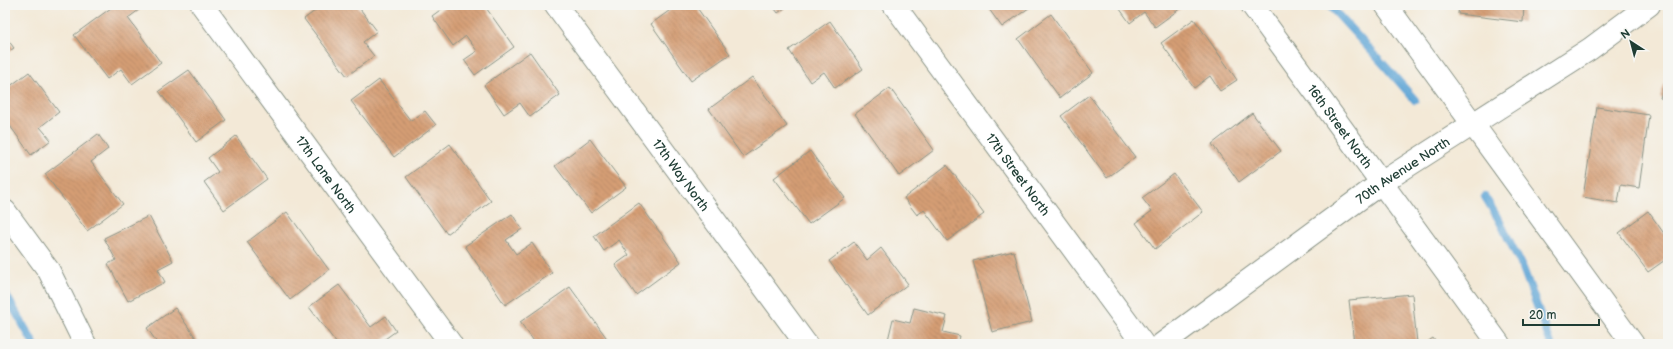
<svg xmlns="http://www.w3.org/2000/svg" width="1673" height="349" font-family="'Balsamiq Sans',sans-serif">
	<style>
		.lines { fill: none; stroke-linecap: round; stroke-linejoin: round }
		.stream { stroke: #60a6d6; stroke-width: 8 }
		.building { fill: url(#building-back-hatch) }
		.minor-casing { stroke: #899386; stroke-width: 24 }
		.minor { stroke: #fff; stroke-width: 22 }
		.labels { text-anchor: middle; stroke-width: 3; stroke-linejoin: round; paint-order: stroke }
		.street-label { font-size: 13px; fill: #1f3d34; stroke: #f6f6f2 }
	</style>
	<defs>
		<pattern id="building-back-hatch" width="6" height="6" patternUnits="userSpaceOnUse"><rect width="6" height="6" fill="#d59e74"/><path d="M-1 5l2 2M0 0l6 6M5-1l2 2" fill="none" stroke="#ac8260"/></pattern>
	</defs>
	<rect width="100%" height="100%" fill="#f6f6f2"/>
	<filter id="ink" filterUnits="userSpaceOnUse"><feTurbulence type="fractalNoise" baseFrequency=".025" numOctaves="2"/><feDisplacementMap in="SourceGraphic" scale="8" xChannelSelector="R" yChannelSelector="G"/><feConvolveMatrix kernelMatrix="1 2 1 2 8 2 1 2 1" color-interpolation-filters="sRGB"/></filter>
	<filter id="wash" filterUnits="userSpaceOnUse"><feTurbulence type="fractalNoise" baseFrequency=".012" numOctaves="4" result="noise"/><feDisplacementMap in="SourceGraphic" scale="16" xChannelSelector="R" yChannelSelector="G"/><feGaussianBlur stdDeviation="0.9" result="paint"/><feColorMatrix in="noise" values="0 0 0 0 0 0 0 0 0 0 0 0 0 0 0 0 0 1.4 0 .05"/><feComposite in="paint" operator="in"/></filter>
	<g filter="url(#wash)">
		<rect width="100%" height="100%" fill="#f3e9d7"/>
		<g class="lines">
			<g class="stream">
				<polyline points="1329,5 1386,67 1415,100"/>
				<polyline points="1485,197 1499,220 1523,268 1551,344"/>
				<polyline points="5,293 34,344"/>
			</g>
		</g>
		<g id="blocks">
			<g class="building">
				<polygon points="115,5 142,5 143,7 128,18 161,63 132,84 121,69 107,79 74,35"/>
				<polygon points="323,5 357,5 377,31 363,42 374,56 347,76 304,19"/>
				<polygon points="447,5 484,5 514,47 475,75 464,60 477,51 466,36 453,46 432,16"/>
				<polygon points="677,5 695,5 730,54 691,81 651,24"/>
				<polygon points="772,5 789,5 778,13"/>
				<polygon points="986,5 1033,5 1002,27"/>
				<polygon points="1117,5 1185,5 1155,27 1144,12 1130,23"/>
				<polygon points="1459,5 1524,5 1523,22 1458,14"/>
				<polygon points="1051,14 1093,73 1060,98 1018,39"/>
				<polygon points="1194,19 1237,80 1220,91 1210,76 1194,88 1161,43"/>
				<polygon points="830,21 863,69 835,88 824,72 810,82 789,50"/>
				<polygon points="5,36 14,48 5,54"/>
				<polygon points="530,52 560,95 530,117 520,103 504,114 484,85"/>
				<polygon points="189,70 226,120 196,142 159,91"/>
				<polygon points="29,72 59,112 40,127 51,140 31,155 5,119 5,90"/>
				<polygon points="1668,73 1668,100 1660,98"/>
				<polygon points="752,77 787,126 743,157 709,109"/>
				<polygon points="379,80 411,121 425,111 436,125 394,157 351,101"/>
				<polygon points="890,88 934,150 899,176 855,114"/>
				<polygon points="1089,95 1135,157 1107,178 1061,116"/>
				<polygon points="1597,107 1649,115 1639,188 1621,185 1618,203 1583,197"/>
				<polygon points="1252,113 1281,151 1239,182 1212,144"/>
				<polygon points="98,134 108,149 91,162 123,204 87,231 45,174"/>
				<polygon points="236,136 267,179 224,210 204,182 218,172 208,158"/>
				<polygon points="590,139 626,187 591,213 555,166"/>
				<polygon points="450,144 491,201 447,234 406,177"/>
				<polygon points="810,151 845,198 809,224 774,178"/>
				<polygon points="947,165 984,214 947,241 924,210 917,215 904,198"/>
				<polygon points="1174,174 1203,212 1155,249 1136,223 1152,211 1142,198"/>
				<polygon points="639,203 681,262 636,295 615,265 629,255 619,240 604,251 594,236"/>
				<polygon points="1648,211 1668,239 1668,258 1648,272 1619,233"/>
				<polygon points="287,212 329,270 290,300 247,242"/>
				<polygon points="512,214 522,229 506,240 516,254 532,243 552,273 505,305 465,246"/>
				<polygon points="149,216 173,261 158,269 165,282 128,301 108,264 116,260 104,238"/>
				<polygon points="854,242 867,260 881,248 908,284 868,315 829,261"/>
				<polygon points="1014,251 1032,322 992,332 973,261"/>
				<polygon points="339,285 371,327 386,316 396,331 378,344 337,344 309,307"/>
				<polygon points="570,287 611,344 536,344 520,322"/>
				<polygon points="1412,294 1417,343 1354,344 1349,300"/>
				<polygon points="175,308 200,344 158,344 147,328"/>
				<polygon points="914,308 947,316 943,332 960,336 958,344 887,344 893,319 910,323"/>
				<polygon points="1433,338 1437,344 1424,344"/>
			</g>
		</g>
	</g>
	<g filter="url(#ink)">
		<use href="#blocks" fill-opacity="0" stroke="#899386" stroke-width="1"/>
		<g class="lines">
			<defs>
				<g id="minor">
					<path id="s1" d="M202,5L451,344"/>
					<path id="s2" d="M556,5L806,344"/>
					<path id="s3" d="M894,5L1143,344"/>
					<path id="s4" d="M1252,5L1499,344"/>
					<polyline points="1386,5 1633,344"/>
					<polyline points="5,211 49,271 85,344"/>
					<path id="s5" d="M1162,344L1381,183L1590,49L1649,5"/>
				</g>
			</defs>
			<use href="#minor" class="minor-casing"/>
			<use href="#minor" class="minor"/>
		</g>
	</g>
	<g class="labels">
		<g class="street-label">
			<text dy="5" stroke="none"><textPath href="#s4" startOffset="150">16th Street North</textPath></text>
			<text dy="5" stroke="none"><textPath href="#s5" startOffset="297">70th Avenue North</textPath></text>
			<text dy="5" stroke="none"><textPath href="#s1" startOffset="210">17th Lane North</textPath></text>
			<text dy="5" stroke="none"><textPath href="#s3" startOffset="210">17th Street North</textPath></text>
			<text dy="5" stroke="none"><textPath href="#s2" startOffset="211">17th Way North</textPath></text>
		</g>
	</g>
	<rect width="1673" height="349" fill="none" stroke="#f6f6f2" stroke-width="20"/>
	<g transform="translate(1631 42) rotate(324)" stroke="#f6f6f2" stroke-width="3" paint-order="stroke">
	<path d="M0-3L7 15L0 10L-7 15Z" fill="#1f3d34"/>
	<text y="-6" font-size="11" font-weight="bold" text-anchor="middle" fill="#1f3d34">N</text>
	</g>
	<path d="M1523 319v6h76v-6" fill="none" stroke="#1f3d34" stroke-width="2"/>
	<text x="1529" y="319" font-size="12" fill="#1f3d34" stroke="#f6f6f2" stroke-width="3" paint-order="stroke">20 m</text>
</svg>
